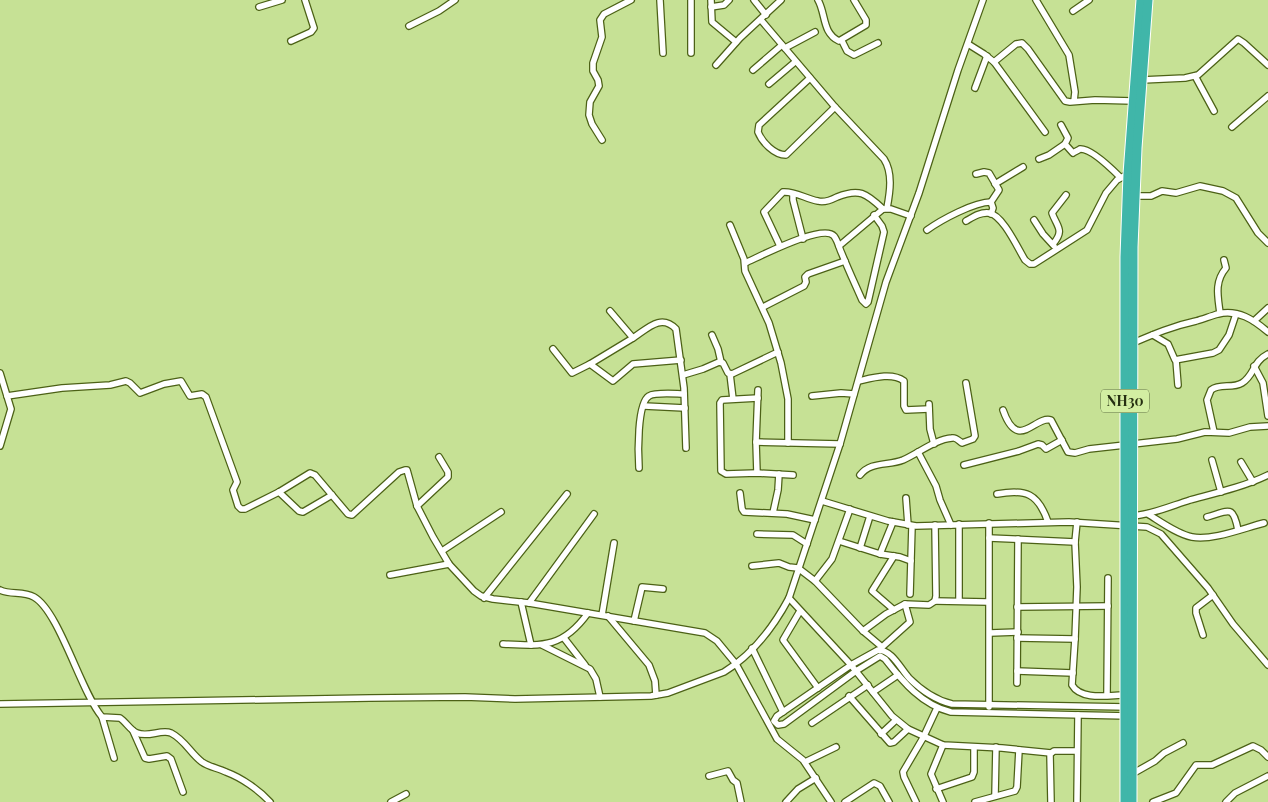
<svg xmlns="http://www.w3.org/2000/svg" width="1268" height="802" font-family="'Playfair Display',serif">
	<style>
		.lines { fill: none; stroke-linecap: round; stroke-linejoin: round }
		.minor-casing { stroke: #4c6116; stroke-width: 8 }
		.highway-casing { stroke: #fff; stroke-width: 11 }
		.minor { stroke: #fff; stroke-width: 5.5 }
		.highway { stroke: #40b6a9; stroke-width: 9 }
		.labels { text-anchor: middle; stroke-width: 4.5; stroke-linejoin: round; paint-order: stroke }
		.shield { fill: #d2eea2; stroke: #59683c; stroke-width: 1 }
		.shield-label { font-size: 14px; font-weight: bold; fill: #252f11 }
	</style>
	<rect width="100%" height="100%" fill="#c6e195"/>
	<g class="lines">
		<defs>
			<g id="minor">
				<polyline points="660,0 663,53"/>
				<polyline points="711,0 712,22 736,42"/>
				<polyline points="754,0 766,15"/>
				<path d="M818,0C826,14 822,33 839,41L866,25V20L854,0"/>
				<polyline points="1036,0 1069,55 1075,92 1074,101"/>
				<polyline points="259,7 282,0"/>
				<polyline points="711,7 724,5 729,0"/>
				<polyline points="1073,11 1089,0"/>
				<path d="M761,20L835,107L884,159C893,173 890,192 887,208"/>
				<polyline points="409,26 439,11 455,0"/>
				<polyline points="291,41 311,32 314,28 305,0"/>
				<polyline points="842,41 847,51 854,55 878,43"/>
				<polyline points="968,44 984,54 994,62 1045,132"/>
				<polyline points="785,48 815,32"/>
				<polyline points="691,53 691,0"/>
				<polyline points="994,62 1016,44 1022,43 1028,49 1065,101 1070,102 1095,100 1133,101"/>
				<polyline points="716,65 740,38 781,0"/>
				<polyline points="753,70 782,45"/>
				<polyline points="1195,76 1214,111"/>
				<path d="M810,78L759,125L758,132C762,142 774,155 786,155L835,107"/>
				<polyline points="1142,80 1185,78 1198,75 1238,39 1244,43 1268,65"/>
				<polyline points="769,84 795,62"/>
				<polyline points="975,88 987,56"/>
				<path d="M1061,125L1068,138L1065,144L1073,153C1074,152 1079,150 1080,149C1091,148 1113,170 1120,177"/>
				<polyline points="1232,127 1268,96"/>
				<polyline points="602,140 592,124 589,115 590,102 599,86 598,80 593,71 593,63 602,37 600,20 604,14 631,0"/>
				<polyline points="1039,159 1049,155 1065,144"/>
				<polyline points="976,174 984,172 989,173 999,190 991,202 993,208 991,214"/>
				<polyline points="995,184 1023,167"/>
				<polyline points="793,194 793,200 803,239"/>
				<polyline points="1134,196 1151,196 1162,191 1176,193 1200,186 1223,191 1236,198 1258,233 1268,243"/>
				<polyline points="1034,220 1043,234 1054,246"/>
				<path d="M966,221C973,217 980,212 989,213C1003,215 1018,249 1025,260L1030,264H1034L1087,230L1106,193L1117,180L1128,174"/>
				<polyline points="730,225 744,259 745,271 769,323 781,363 788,399 788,443"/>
				<path d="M927,230C941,220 974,202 991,202"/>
				<path d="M1053,244C1065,230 1057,227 1052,213L1066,195"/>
				<path d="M780,246L764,212L783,192C795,191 806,199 818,201C824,203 831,200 837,197C859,188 866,193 883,209"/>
				<polyline points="839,246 883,209 891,209 911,216"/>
				<path d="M745,263C759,257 823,223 834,236C838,241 839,248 842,254C848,269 855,284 862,300L866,304L868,302L884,232L882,226L874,215"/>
				<polyline points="763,307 804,286 806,282 805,277 808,274 845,261"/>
				<path d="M610,311L633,338C647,329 661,313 676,329L684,388L686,448"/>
				<path d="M1220,313C1218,297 1214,282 1226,268L1224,260"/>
				<polyline points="1254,321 1268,308"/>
				<polyline points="712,335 718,349 721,362"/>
				<polyline points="1153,335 1168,344 1175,360 1213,353 1219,350 1229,335 1236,314"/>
				<polyline points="633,338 590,364 613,381 633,364 681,360"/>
				<path d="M1133,343C1154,334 1173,326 1196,321C1203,319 1211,316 1218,314C1238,309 1254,320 1268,332"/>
				<polyline points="553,349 572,373 590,364"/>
				<polyline points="1176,360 1178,385"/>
				<polyline points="1254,366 1263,383 1268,416"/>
				<polyline points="0,373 11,409 0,446"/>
				<polyline points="730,374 733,399"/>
				<polyline points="683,375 703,369 719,362 723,363 728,373 732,374 778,352"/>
				<path d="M859,381C872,378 892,372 904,381V406L906,410L929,409"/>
				<polyline points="7,396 62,388 110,385 126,381 130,383 140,393 164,384 181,381 190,396 202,394 206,397 237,482 233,490 238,506 241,509 245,509 279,492 310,473 315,475 348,514 352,515 399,472 405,470 407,470 417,506 433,537 449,564 474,591 481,596 493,599 529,603 705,633 717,641 736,664 777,739 803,760 831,802"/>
				<polyline points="812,396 841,393 854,394"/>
				<polyline points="758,398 722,400 720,403 721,471 726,474 757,473 793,475"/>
				<polyline points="929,404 930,429 934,444"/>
				<polyline points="644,406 685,408"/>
				<path d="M1003,410C1018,453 1035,415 1051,420L1068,452L1075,453L1089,449L1125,445"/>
				<path d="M1214,432L1207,400L1211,390C1220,383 1232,389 1242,383C1255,375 1252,362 1268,354"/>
				<polyline points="756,442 840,444"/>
				<polyline points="1133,444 1177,439 1205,432 1229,433 1250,427 1268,426"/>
				<polyline points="918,452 936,486 940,500 951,525"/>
				<polyline points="1212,460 1221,492"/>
				<polyline points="1241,462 1253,482"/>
				<polyline points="964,465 1019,451 1038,444 1042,445 1046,449 1062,440"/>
				<path d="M639,468C638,454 637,403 649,396C655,392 676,394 684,394"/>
				<polyline points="757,473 756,442 758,390"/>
				<path d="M860,475C871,461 888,466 903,460C917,454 936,439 952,438C956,437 959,441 962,443L973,439L975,436L966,383"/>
				<polyline points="279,492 299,511 303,512 332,495"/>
				<polyline points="740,493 742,509 744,512 787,514 815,520"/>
				<path d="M997,494C1026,489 1038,493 1048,522"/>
				<polyline points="906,498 908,525"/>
				<polyline points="822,501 888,521 916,526 1069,522 1147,527 1161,534 1208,588 1233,624 1268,665"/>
				<polyline points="417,506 448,477 448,472 439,457"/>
				<polyline points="773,513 778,490 779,474"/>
				<path d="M1148,514C1161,522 1177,534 1192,537C1212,541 1244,528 1264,523"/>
				<path d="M1133,516C1153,514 1171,506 1190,500C1216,493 1243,487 1268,475"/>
				<path d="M1207,517C1229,511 1233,504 1238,530"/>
				<path d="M1077,522L1075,542L1077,587L1075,639L1072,685C1081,701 1110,695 1125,695"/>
				<polyline points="757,534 793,535 807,544"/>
				<polyline points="989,538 1075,542"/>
				<polyline points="839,541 880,554 900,557 911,561"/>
				<polyline points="860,548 870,516"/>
				<polyline points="442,551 501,512"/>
				<polyline points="880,554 893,522"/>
				<polyline points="752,566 779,563 789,567 798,568 815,581 863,631 882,647"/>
				<polyline points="390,575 449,564"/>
				<polyline points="815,581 832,559 850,509"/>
				<path d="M0,590C10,595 23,591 34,597C59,611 81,692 102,717L120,718C126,722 130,730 137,733C148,738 161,729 171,733C185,740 190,753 202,762C209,767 218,768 226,772C242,778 259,790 270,802"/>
				<polyline points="910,594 912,526"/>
				<polyline points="484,598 567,494"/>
				<polyline points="789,598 851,665 892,716 908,729 943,745 1002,748 1051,753"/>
				<polyline points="935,601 988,602"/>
				<polyline points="959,601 959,524"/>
				<polyline points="521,602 531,645"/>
				<polyline points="529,603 594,514"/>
				<polyline points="1017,607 1108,606"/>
				<polyline points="894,610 872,591 894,556"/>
				<polyline points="800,611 783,640 818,688"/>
				<polyline points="602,615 614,543"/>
				<polyline points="608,616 649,665 655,681 656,695"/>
				<polyline points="634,621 642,587 663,589"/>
				<polyline points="863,631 886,614 905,604 929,605 935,601 936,596 935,525"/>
				<polyline points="990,633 1018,632"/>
				<polyline points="1203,635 1196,613 1196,608 1213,595"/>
				<polyline points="564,638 585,665"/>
				<polyline points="1017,638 1075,639"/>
				<path d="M503,644C543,646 563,648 588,613"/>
				<polyline points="542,645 590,669 596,679 600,697"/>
				<polyline points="752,648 783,712"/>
				<polyline points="881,648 910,622 905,604"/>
				<polyline points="1017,671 1073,673"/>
				<polyline points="1017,683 1018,539"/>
				<polyline points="873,692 898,675"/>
				<polyline points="1107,695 1108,578"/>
				<polyline points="849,696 890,743 894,742 908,729"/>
				<path d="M0,704L370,698L465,697L515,699L651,696L668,693L724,672C752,655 774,626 789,598L840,444L886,282L919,193L958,70L983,0"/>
				<polyline points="989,707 989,523"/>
				<path d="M1127,707L952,704C935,700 921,690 909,678C900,668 892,650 878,650L851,665L777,716L774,721L778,725L784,724L856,671L880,656L885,659C903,682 922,705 951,712L1128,716"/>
				<polyline points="102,717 114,758"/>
				<polyline points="812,723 868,685"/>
				<polyline points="133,731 145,758 149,759 167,756 171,759 183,792"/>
				<polyline points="881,734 896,720"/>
				<polyline points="805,762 836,747"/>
				<polyline points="1132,774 1155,761 1164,753 1183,743"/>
				<polyline points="709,776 728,771 733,780 737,783 741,802"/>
				<polyline points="936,789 972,777 974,772 974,747"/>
				<polyline points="995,796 996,747"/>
				<polyline points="391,802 406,794"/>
				<polyline points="786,802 798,789 816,778"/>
				<polyline points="845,802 874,783 880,786 889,802"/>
				<polyline points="916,802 904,777 903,772 923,738 937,708"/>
				<polyline points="943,802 931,774 943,745"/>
				<polyline points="975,802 1015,791 1017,787 1019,750"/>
				<polyline points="1051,802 1050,754 1054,751 1077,751"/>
				<polyline points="1077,802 1078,715"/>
				<polyline points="1153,802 1176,793 1196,765 1212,765 1253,746 1261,750 1268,757"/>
				<polyline points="1226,802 1235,793 1268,776"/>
			</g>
			<g id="highway">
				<polyline points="1125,802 1125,257 1128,174 1141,0"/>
				<polyline points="1132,802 1133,247 1137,148 1148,0"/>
			</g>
		</defs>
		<use href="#minor" class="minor-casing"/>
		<use href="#highway" class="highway-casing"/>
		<use href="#minor" class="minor"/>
		<use href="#highway" class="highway"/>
	</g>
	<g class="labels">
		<rect class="shield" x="1101" y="389.5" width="48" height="23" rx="4"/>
		<g class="shield-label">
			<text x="1125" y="406">NH30</text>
		</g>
	</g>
</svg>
